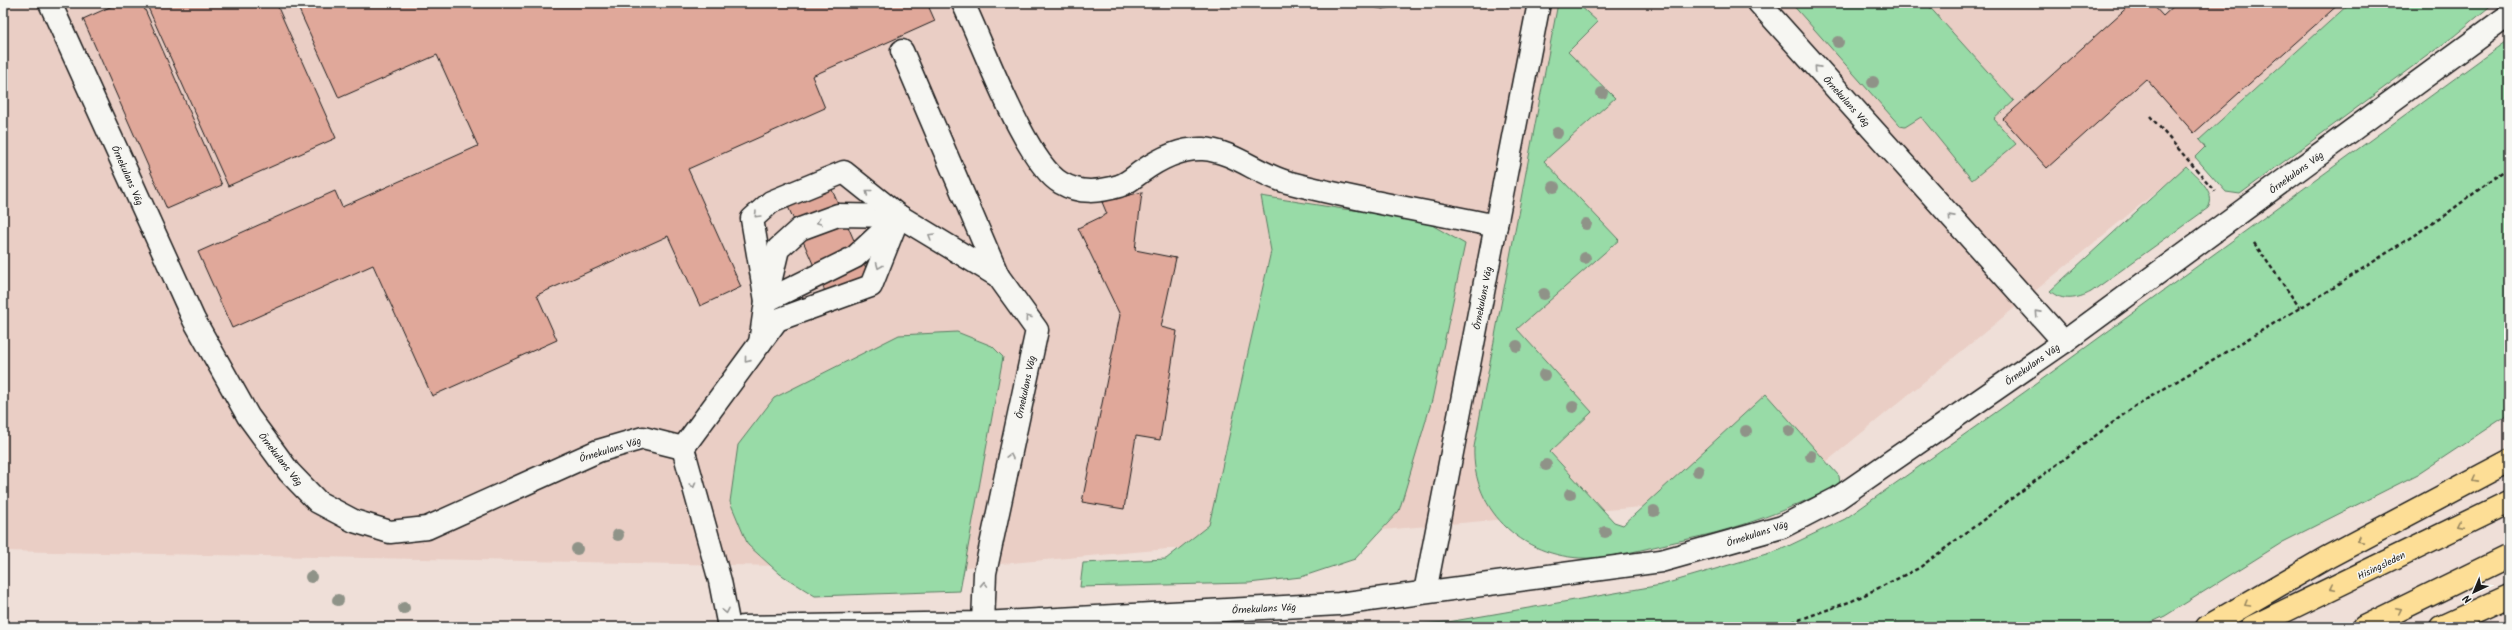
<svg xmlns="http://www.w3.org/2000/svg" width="2512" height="630" font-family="Kalam,sans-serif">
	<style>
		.built { fill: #eacec5 }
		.green { fill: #98dba7; stroke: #5a7c62 }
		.building { fill: #e0a89a; stroke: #1c1c1c }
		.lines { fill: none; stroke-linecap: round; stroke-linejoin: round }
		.minor-casing { stroke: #1c1c1c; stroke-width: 25 }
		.highway-casing { stroke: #1c1c1c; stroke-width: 25 }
		.path { stroke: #1c1c1c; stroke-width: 2.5; stroke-dasharray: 4 3; stroke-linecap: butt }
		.minor { stroke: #f6f6f2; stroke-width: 22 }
		.highway { stroke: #fdde96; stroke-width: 22 }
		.tree { fill: #8f9388 }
		.oneway { stroke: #949492 }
		.oneway2 { stroke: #98875f }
		.labels { text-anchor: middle; stroke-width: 3; stroke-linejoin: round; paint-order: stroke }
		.street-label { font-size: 10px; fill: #1c1c1c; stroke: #f6f6f2 }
	</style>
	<rect width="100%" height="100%" fill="#efdfd8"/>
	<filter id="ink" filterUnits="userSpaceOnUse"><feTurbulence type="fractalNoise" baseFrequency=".025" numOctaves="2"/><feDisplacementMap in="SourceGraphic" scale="8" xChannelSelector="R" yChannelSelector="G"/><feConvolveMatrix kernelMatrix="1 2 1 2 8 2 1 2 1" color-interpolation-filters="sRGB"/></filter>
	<g filter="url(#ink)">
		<polygon class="built" points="3,3 2387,3 1787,494 944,569 3,551"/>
		<g class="green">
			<path d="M1558,3H1577L1598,22L1568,52L1615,98L1544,161L1619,240L1517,329L1592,412L1550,452L1614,522L1623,525L1766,394L1839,476L1840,483C1830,491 1818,495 1807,500C1767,518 1728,531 1684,540C1655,546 1623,556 1592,558C1527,561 1471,513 1474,447Z"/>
			<polygon points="1791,3 1926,3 2014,101 1994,119 2016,144 1972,180 1921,117 1905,127 1900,126"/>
			<polygon points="2350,3 2494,3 2454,36 2240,194 2226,192 2195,157 2205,147 2199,140"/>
			<polygon points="2509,39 2509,414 2420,473 2283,542 2165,616 2141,627 1367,627 1448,622 1661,585 1780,550 1845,519 2026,391"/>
			<path d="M2186,166C2195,175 2218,193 2208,208L2091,292C2078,299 2062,302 2050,291Z"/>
			<polygon points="1261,196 1343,209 1416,216 1465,244 1432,400 1399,511 1355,559 1301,577 1249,583 1080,587 1083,563 1166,559 1209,525 1271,251"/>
			<polygon points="957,332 992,346 1003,357 960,591 815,596 780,574 748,545 730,502 738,445 774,398 899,335"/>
		</g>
		<g class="building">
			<polygon points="119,3 142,3 222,185 167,209 83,19"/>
			<polygon points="146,3 276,3 336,138 228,186"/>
			<polygon points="296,3 927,3 935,21 812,76 825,108 688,169 741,287 700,306 668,236 537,295 557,340 432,396 373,265 232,328 198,252 335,191 342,207 478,146 437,55 339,98"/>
			<polygon points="1352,3 1413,3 1383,9"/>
			<polygon points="2132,3 2151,3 2163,16 2177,3 2340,3 2194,133 2146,79 2047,168 2003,119"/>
			<polygon points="826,176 873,284 830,303 783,195"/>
			<polygon points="1142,192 1135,250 1176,258 1161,327 1177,331 1160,440 1136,436 1124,509 1082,502 1120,315 1078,228 1107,214 1102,202"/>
		</g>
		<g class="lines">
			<defs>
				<g id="minor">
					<polyline points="50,3 194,320 248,416 289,472 318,502 354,521 390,532 427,528 598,451 643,438 683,448"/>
					<path d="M963,3C983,44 1025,162 1061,183C1080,194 1099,192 1119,186C1128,183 1134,177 1141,172C1159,159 1181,148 1203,149C1233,151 1258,174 1287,182C1354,200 1427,211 1496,226"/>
					<polyline points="1759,3 2064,342"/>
					<polyline points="902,51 998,276"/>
					<polyline points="768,291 778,249 800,229 838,215 899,216"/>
					<polyline points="766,301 752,219 771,202 844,172 899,216"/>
					<polyline points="760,343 766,301 855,257 899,216 998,276 1037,330 985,573 983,623"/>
					<polyline points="683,448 777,320 871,286 896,223"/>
					<polyline points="683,448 720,581 729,627"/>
					<polyline points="1425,592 1539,3"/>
					<polyline points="743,627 983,623 1339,604 1661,561 1782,527 1838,498 2064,342 2509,15"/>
				</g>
				<g id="highway">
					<polyline points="2207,627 2326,558 2509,461"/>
					<polyline points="2252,627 2509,502"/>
					<polyline points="2364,627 2509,556"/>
					<polyline points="2441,627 2509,596"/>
				</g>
			</defs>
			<use href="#minor" class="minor-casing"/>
			<use href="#highway" class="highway-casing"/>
			<g class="path">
				<polyline points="2150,116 2215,191"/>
				<polyline points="2254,243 2300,308"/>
				<polyline points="1779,627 1852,601 1919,568 2135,406 2330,290 2445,215 2509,167"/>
			</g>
			<use href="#minor" class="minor"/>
			<use href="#highway" class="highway"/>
		</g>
		<g class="tree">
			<circle cx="1838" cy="42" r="6"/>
			<circle cx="1873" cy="82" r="6"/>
			<circle cx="1602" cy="93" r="6"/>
			<circle cx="1557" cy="133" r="6"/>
			<circle cx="1554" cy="187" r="6"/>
			<circle cx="1586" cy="224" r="6"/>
			<circle cx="1585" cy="258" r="6"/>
			<circle cx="1544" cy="294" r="6"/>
			<circle cx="1517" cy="346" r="6"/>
			<circle cx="1544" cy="375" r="6"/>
			<circle cx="1573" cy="407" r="6"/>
			<circle cx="1746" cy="431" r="6"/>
			<circle cx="1789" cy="431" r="6"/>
			<circle cx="1811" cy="456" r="6"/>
			<circle cx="1546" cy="465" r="6"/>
			<circle cx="1698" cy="471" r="6"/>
			<circle cx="1570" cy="494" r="6"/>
			<circle cx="1654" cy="511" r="6"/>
			<circle cx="1605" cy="532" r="6"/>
			<circle cx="618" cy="535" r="6"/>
			<circle cx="577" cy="549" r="6"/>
			<circle cx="311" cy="577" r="6"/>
			<circle cx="338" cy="600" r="6"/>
			<circle cx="404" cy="608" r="6"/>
		</g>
		<defs><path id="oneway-chevron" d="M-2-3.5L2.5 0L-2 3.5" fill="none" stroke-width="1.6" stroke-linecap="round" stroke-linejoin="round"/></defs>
		<g class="oneway">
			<use href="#oneway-chevron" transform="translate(1817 68) rotate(-132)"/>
			<use href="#oneway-chevron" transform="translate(868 192) rotate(-141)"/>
			<use href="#oneway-chevron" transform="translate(757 215) rotate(135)"/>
			<use href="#oneway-chevron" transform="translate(1951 217) rotate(-132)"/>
			<use href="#oneway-chevron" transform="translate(819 222) rotate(160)"/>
			<use href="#oneway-chevron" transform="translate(931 236) rotate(-149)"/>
			<use href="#oneway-chevron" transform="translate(879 266) rotate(112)"/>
			<use href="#oneway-chevron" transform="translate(2038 313) rotate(-132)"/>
			<use href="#oneway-chevron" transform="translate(1028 318) rotate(-126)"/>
			<use href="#oneway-chevron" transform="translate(747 360) rotate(129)"/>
			<use href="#oneway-chevron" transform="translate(1010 456) rotate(-78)"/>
			<use href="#oneway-chevron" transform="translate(693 485) rotate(75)"/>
			<use href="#oneway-chevron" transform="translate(984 584) rotate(-88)"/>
			<use href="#oneway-chevron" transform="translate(726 611) rotate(78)"/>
		</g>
		<g class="oneway2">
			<use href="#oneway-chevron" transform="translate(2475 479) rotate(152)"/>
			<use href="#oneway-chevron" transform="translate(2461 525) rotate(154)"/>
			<use href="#oneway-chevron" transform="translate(2360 540) rotate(152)"/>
			<use href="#oneway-chevron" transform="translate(2332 588) rotate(154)"/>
			<use href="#oneway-chevron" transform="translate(2247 604) rotate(150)"/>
			<use href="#oneway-chevron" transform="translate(2399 610) rotate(-26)"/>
		</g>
	</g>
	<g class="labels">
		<g class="street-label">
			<text transform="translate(1847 101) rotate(48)" y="4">Örnekulans Väg</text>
			<text transform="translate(2296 172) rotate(-36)" y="4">Örnekulans Väg</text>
			<text transform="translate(128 175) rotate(66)" y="4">Örnekulans Väg</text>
			<text transform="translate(1482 298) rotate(-79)" y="4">Örnekulans Väg</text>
			<text transform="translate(2032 364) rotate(-35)" y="4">Örnekulans Väg</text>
			<text transform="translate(1025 387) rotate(-78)" y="4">Örnekulans Väg</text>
			<text transform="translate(610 449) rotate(-17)" y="4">Örnekulans Väg</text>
			<text transform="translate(281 459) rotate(52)" y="4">Örnekulans Väg</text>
			<text transform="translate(1757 533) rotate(-18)" y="4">Örnekulans Väg</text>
			<text transform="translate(2381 565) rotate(-26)" y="4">Hisingsleden</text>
			<text transform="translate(1264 608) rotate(-3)" y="4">Örnekulans Väg</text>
		</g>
	</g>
	<rect width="2512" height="630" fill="none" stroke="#f6f6f2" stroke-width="16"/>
	<rect x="8" y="8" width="2496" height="614" fill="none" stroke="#1c1c1c" stroke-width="1.5" filter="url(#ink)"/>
	<g transform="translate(2474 592) rotate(224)" stroke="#f6f6f2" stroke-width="3" paint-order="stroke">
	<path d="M0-3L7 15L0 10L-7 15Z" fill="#1c1c1c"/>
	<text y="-6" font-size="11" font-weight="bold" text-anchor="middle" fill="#1c1c1c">N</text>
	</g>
</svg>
